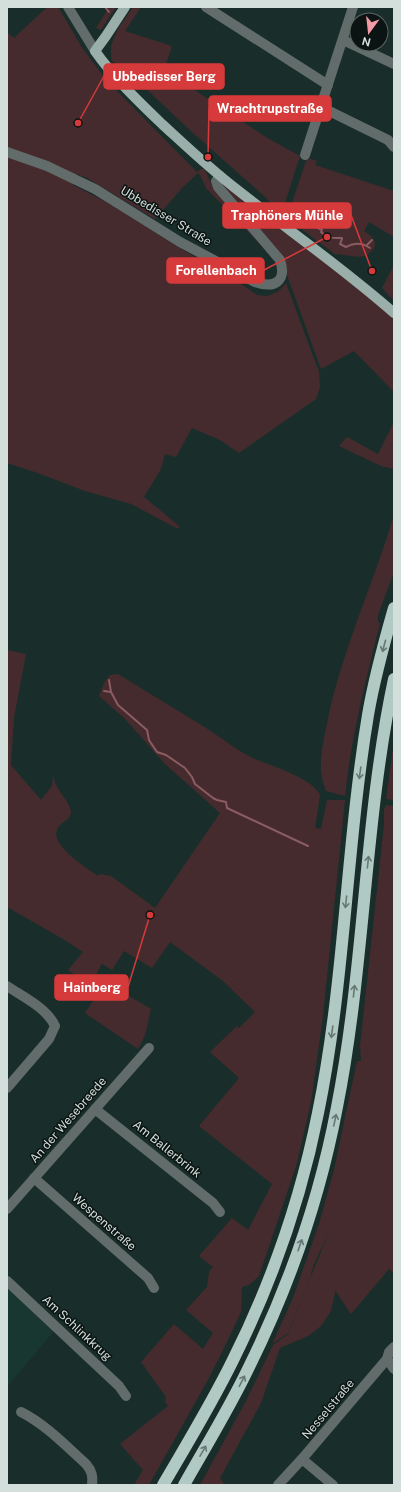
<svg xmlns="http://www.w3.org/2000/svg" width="401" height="1492" font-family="'Public Sans',sans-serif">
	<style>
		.built { fill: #183731 }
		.green { fill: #462b2e }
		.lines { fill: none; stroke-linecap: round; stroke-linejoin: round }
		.stream { stroke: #8b5c61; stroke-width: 2 }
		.minor { stroke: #626c6a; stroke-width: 10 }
		.major { stroke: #9aafaa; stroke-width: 10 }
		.highway { stroke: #b0c9c3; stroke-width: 12 }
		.oneway { stroke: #667873 }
		.labels { text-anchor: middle; stroke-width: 3; stroke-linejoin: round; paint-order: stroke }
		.street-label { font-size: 12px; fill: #d2dfdb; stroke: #0b1412 }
		.leader { fill: none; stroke: #d63a3a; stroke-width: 1.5 }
		.callout-dot { fill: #d63a3a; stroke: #0b1412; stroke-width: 1.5 }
		.callout { fill: #d63a3a; stroke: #d63a3a; stroke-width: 1.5 }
		.callout-label { font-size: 13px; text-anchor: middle; font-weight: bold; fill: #fff }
	</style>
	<rect width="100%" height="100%" fill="#192e2a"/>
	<polygon class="built" points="7,1288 53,1332 7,1387"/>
	<g class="green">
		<polygon points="47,7 58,7 83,49 107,81 197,172 201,169 204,169 206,172 210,181 216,191 280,265 206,188 200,175 198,173 183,187 155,219 87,178 77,174 73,185 106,202 188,253 224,272 257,295 268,296 279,291 286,283 319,372 320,387 316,399 239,453 220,440 192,428 176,457 165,454 161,469 144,497 179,526 178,529 131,504 85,491 35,472 7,463 7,32 14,38"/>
		<polygon points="109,7 116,7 102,28 101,30 96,28"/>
		<path d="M133,7H141L125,31L172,46L164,70L269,139L300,156L284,206L278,210L262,194L193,133L123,67L112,61C107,39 122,24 133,7Z"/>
		<path d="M307,158L317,161L315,165L394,191V237L369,222L364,231C372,236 379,242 372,251C369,253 367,256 364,256C356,258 346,255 338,254L336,255L287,218Z"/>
		<polygon points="225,186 267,220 277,225 364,292 394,319 394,392 354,351 321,369 287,275 223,187"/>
		<polygon points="394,265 394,301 382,288"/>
		<polygon points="394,422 394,469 381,466 339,446 347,437 378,454"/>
		<path d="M394,515V572L378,615V622L380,623C366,680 351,737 345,796L326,791C323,782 320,774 321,765C321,748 326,730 329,714C344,646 374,582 394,515Z"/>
		<path d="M7,650L26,654L14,718L11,765L41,800L52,786L53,775C55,790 67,797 71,811C71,821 60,821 57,830C50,845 88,869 98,876L100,874L111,876L155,908L220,813L165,764L126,720L99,696L104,683L110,675L118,674C147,692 177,710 206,728C222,738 237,751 255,759C272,766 312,778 320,795L315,828L321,829L327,800H345L323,1016L311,1102L297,1163L259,1276L249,1285L242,1287L241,1312L226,1344L210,1376L149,1485H134L143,1470L120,1444L168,1406L165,1401L166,1397L141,1362L174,1324L203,1349L213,1333L186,1310L207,1287L209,1272L213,1267L199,1256L232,1218L248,1230L272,1184L199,1126L239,1078L210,1052L237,1026L239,1028L255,1012L223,981L170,942L152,968L124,951L112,970L102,964L95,976L151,1009L145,1035L138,1049L85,1013L99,992L68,970L83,952L63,939L7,907Z"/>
		<polygon points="394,741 394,800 386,799"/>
		<polygon points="386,805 394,806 394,1273 389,1269 351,1314 335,1290 335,1293 331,1311 321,1326 308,1336 280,1348 261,1403 220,1478 225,1485 200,1485 246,1401 273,1345 288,1334 329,1232 314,1264 310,1279 288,1333 272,1344 293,1298 319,1224 334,1170 357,1061 361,1061 360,1046 384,825 384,810"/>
	</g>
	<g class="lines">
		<g class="stream">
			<polyline points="105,7 109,12"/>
			<path d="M291,209L297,212L299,215H304L312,225L322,230L321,232C328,239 332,238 342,238V239L340,244L346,247C354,243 361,242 370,248"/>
			<polyline points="367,245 372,240"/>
			<polyline points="109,680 111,692 118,705 147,730 149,740 157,752 166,755 185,768 192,777 195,784 213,798 217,800 226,802 227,808 308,846"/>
			<polyline points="104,691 111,692"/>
		</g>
		<g class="minor">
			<polyline points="68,7 95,51"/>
			<polyline points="206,7 328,85"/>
			<polyline points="343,40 394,64"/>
			<polyline points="321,107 388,140 394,147"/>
			<path d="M7,152L47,166L95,189L180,242L255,282C275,289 287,281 280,260L218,187L216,181L220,176"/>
			<polyline points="305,155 353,7"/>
			<path d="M7,986C23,997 47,1008 55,1026L49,1039L7,1088"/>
			<polyline points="95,1109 213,1203 220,1212"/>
			<polyline points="34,1178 148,1278 154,1288"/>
			<polyline points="7,1209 149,1048"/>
			<polyline points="7,1281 119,1386 126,1396"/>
			<polyline points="387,1359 394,1369"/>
			<path d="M21,1412C45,1424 66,1446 86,1464C92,1471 93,1476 92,1485"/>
			<polyline points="302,1459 333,1485"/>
			<polyline points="278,1485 302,1459 387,1359 389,1352 394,1347"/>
		</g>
		<path class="major" d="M125,7L106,36L95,51C114,78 138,101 162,124C186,146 209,168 235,188C288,230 343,268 394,313"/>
		<g class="highway">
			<path d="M163,1485C187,1444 212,1403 233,1360C272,1282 301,1198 318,1113C345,982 346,847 368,715C374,679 384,643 394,608"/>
			<path d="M184,1485C206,1446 230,1407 249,1367C290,1284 320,1197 337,1107C365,966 364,820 394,679"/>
		</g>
	</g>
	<defs><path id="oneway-shaft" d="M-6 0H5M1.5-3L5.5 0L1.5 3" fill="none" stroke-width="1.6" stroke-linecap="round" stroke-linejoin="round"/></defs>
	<g class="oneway">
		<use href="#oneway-shaft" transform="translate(384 646) rotate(105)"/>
		<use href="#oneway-shaft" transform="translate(360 773) rotate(98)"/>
		<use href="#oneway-shaft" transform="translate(368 862) rotate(-84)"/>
		<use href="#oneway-shaft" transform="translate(346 902) rotate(96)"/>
		<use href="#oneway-shaft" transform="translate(354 991) rotate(-84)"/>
		<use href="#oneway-shaft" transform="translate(332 1032) rotate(98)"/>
		<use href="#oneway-shaft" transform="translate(335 1120) rotate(-78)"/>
		<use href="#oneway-shaft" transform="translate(300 1245) rotate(-71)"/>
		<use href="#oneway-shaft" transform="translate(242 1381) rotate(-63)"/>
		<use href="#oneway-shaft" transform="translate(203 1451) rotate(-60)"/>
	</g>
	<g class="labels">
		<g class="street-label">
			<text transform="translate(166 216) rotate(31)" y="4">Ubbedisser Straße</text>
			<text transform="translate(68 1120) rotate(-49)" y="4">An der Wesebreede</text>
			<text transform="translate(167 1149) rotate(39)" y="4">Am Ballerbrink</text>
			<text transform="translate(104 1222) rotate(41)" y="4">Wespenstraße</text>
			<text transform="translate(77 1328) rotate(43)" y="4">Am Schlinkkrug</text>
			<text transform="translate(328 1409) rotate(-50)" y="4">Nesselstraße</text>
		</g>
	</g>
	<path class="leader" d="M78 123L104 76M208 157L209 108M372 271L351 215M327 237L264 270M150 915L128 987"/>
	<g class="callout-dot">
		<circle cx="78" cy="123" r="4"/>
		<circle cx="208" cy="157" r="4"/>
		<circle cx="372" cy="271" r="4"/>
		<circle cx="327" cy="237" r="4"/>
		<circle cx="150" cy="915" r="4"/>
	</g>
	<g class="callout">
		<rect x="104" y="64" width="120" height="25" rx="4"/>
		<rect x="209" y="96" width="122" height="25" rx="4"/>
		<rect x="223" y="203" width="128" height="25" rx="4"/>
		<rect x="167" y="258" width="97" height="25" rx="4"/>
		<rect x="55" y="975" width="73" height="25" rx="4"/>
	</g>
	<g class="callout-label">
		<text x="164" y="81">Ubbedisser Berg</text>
		<text x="270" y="113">Wrachtrupstraße</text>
		<text x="287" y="220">Traphöners Mühle</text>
		<text x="216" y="275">Forellenbach</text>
		<text x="92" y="992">Hainberg</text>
	</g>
	<rect width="401" height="1492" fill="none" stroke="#d2dfdb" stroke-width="16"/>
	<g transform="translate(369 32) rotate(195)"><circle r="19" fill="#0b1412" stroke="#5b6562"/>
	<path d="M0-3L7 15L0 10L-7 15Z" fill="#f49aa4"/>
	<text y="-6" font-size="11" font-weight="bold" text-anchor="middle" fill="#d2dfdb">N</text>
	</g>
</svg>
